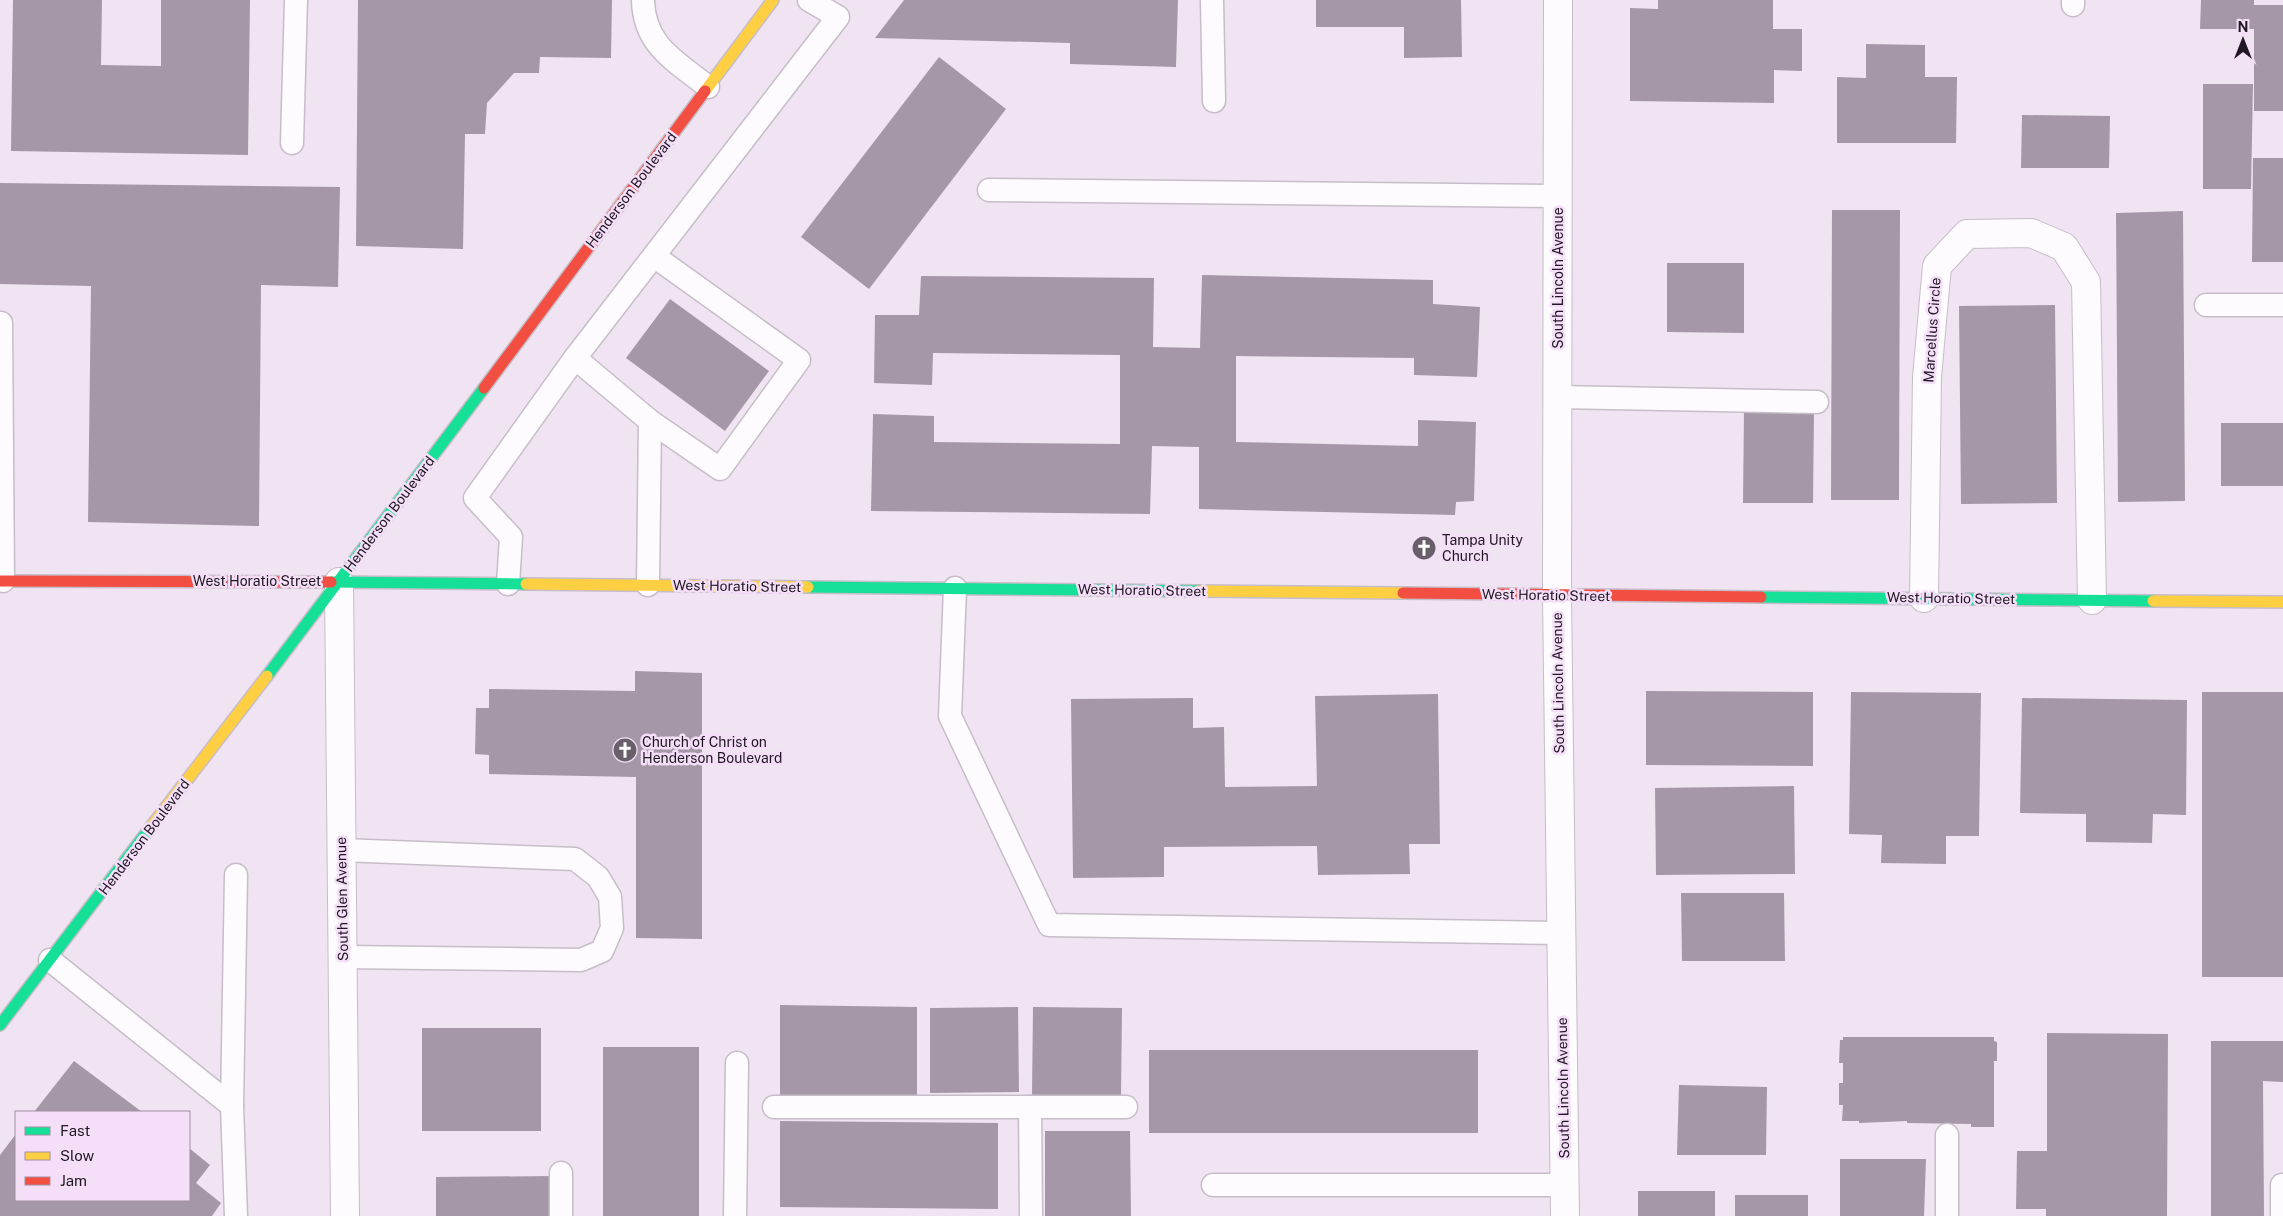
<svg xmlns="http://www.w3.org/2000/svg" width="2283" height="1216" font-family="'Public Sans',sans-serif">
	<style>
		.building { fill: #a597a7 }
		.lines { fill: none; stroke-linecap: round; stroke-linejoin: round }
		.lane-casing { stroke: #c6bdc8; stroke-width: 25 }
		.street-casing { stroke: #c6bdc8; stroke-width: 30 }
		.fast-casing { stroke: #c6bdc8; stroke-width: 14 }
		.slow-casing { stroke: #c6bdc8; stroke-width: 14 }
		.jam-casing { stroke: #c6bdc8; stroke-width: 14 }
		.lane { stroke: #fdfbfd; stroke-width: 22 }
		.street { stroke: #fdfbfd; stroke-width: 28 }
		.fast { stroke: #16e098; stroke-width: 11 }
		.slow { stroke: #ffcf43; stroke-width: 11 }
		.jam { stroke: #f24e42; stroke-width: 11 }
		.labels { text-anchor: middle; stroke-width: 5; stroke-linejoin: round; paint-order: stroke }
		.street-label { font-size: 14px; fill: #1f1721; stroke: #f4def8 }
		.poi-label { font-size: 14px; fill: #1f1721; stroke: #f4def8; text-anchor: start }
	</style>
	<rect width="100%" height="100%" fill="#f0e4f2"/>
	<g class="building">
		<polygon points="13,0 102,0 101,65 161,66 161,0 250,0 248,155 11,151"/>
		<polygon points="358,0 612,0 611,58 540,57 539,73 514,73 487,103 485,134 465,134 463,249 356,246"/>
		<polygon points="904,0 1178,0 1176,67 1070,64 1070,43 875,38"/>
		<polygon points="1316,0 1461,0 1462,57 1404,58 1404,27 1316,27"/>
		<polygon points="1658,0 1773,0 1773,29 1802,29 1802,71 1774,70 1774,103 1630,101 1630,8 1658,9"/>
		<polygon points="2201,0 2254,0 2254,5 2283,5 2283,111 2254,111 2254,29 2200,29"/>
		<polygon points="1866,44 1925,45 1925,77 1957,77 1956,143 1837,143 1837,77 1866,78"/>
		<polygon points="939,57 1006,109 869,289 801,237"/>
		<polygon points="2203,84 2253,84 2251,189 2203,189"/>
		<polygon points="2022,115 2110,116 2109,168 2021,168"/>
		<polygon points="2253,158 2283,158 2283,262 2252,262"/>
		<polygon points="0,183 340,187 338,287 261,285 259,526 88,522 91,286 0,284"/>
		<polygon points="1832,210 1900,210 1899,500 1831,500"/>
		<polygon points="2183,211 2185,501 2118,502 2116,213"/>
		<polygon points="1667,263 1744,263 1744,333 1667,332"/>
		<polygon points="1202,275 1433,280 1433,304 1480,307 1477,377 1414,375 1414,358 1236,356 1236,442 1418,446 1418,420 1476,422 1474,501 1456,502 1455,515 1199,509 1199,447 1152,446 1150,514 871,511 873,414 934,416 934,442 1120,444 1120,355 933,353 932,385 874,383 875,315 919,315 921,276 1154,278 1153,347 1200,348"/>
		<polygon points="670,299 769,371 725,431 626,358"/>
		<polygon points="2055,305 2057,503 1961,504 1959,306"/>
		<polygon points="1744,409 1814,410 1813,503 1743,503"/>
		<rect x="2221" y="423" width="62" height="63"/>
		<polygon points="635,671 702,673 702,939 636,938 636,777 489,774 489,755 475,754 476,708 489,708 489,689 635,691"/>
		<polygon points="1646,691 1813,692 1813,766 1646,765"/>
		<polygon points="1851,692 1981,693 1979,836 1946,836 1946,864 1881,863 1882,835 1849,834"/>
		<rect x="2202" y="692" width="81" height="285"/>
		<polygon points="1438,694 1440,844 1409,844 1410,874 1318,875 1317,846 1164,847 1164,877 1073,878 1071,699 1193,698 1193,728 1224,727 1225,787 1317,786 1315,696"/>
		<polygon points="2022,698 2187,700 2186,815 2153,814 2152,843 2086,842 2086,814 2020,813"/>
		<polygon points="1794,786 1795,874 1656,875 1655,788"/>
		<polygon points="1681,893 1784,893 1785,961 1682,961"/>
		<polygon points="780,1005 917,1007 917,1095 780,1095"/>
		<polygon points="1018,1007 1019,1092 930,1093 930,1008"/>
		<polygon points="1033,1007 1122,1008 1121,1096 1032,1095"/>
		<rect x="422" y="1028" width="119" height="103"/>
		<polygon points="2047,1033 2168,1034 2167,1216 2046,1216 2046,1209 2016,1209 2017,1151 2047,1151"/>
		<polygon points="1843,1037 1994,1037 1994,1041 1997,1042 1997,1061 1994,1061 1994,1127 1971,1127 1971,1124 1907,1123 1907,1121 1859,1123 1859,1121 1842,1121 1843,1105 1839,1105 1839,1083 1843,1083 1843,1063 1839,1063 1840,1040 1843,1040"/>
		<polygon points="2211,1041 2283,1041 2283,1082 2263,1081 2264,1216 2211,1216"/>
		<rect x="603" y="1047" width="96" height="169"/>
		<rect x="1149" y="1050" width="329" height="83"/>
		<polygon points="74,1061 142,1112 34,1112"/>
		<polygon points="1679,1085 1767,1087 1766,1155 1677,1155"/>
		<polygon points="780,1121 998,1123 998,1209 780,1207"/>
		<polygon points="1045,1131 1130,1131 1131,1216 1045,1216"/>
		<polygon points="16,1134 16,1200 189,1200 189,1148 210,1165 196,1183 221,1203 212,1216 0,1216 0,1155"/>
		<polygon points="1840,1159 1926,1159 1924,1216 1840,1216"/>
		<polygon points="554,1176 554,1216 436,1216 436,1177"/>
		<rect x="1638" y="1191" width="77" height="25"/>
		<rect x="1735" y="1195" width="73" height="21"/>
	</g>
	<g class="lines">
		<defs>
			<g id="lane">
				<path d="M643,0C644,46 676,61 708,87"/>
				<polyline points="1212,0 1214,101"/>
				<polyline points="2073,0 2073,5"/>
				<polyline points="292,143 296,0"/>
				<polyline points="989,190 1558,196"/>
				<polyline points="654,256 799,360 720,469 650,421 575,358 838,17 809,0"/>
				<polyline points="2206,305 2283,305"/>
				<polyline points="1,323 3,581"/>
				<polyline points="1558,397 1817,402"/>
				<polyline points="508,584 511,537 475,498 575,358"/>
				<polyline points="648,585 650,421"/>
				<polyline points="955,588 950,716 1049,925 1561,933"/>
				<polyline points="341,850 575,859 598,877 610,897 612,928 602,951 581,960 343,957"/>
				<polyline points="50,960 232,1106 236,1216"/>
				<polyline points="232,1106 236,875"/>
				<polyline points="774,1107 1126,1107"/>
				<polyline points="1030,1107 1031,1216"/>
				<polyline points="1213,1185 1564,1185"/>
				<polyline points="2282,1185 2282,1216"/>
				<polyline points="561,1216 561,1173"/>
				<polyline points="735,1216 737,1063"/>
				<polyline points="1947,1216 1947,1135"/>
			</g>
			<g id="street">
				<polyline points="1558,0 1557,595 1565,1216"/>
				<polyline points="339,582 345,1216"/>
				<polyline points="1924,598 1927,377 1937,266 1967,234 2031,233 2064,247 2086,282 2092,600"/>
			</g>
			<g id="fast">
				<polyline points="331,582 526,584"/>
				<polyline points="808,587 1199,591"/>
				<polyline points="1761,597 2153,601"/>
				<polyline points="267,676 484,388"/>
				<polyline points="0,1025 150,828"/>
			</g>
			<g id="slow">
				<polyline points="705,91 773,0"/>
				<polyline points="526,584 808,587"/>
				<polyline points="1199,591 1403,593"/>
				<polyline points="2153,601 2283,602"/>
				<polyline points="150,828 267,676"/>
			</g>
			<g id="jam">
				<polyline points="484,388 705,91"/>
				<polyline points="0,581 331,582"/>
				<polyline points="1403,593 1761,597"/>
			</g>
		</defs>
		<use href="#lane" class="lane-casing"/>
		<use href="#street" class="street-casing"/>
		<use href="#fast" class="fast-casing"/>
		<use href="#slow" class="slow-casing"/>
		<use href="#jam" class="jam-casing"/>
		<use href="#lane" class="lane"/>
		<use href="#street" class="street"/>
		<use href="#fast" class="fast"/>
		<use href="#slow" class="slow"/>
		<use href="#jam" class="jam"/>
	</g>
	<defs>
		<symbol id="church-disc" viewBox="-11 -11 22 22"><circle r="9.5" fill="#685f6a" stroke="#f4def8"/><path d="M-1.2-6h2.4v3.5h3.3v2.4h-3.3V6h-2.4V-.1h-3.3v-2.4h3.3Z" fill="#fff"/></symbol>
	</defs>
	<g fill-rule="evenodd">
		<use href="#church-disc" x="1410" y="534" width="28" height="28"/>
		<use href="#church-disc" x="611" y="736" width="28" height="28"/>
	</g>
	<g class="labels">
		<g class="street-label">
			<text transform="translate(631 190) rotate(-53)" y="5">Henderson Boulevard</text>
			<text transform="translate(1558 278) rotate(-90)" y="5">South Lincoln Avenue</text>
			<text transform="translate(1932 330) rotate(-86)" y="5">Marcellus Circle</text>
			<text transform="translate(389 514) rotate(-53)" y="5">Henderson Boulevard</text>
			<text x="257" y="586">West Horatio Street</text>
			<text transform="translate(737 586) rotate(1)" y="5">West Horatio Street</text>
			<text transform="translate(1142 590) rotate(1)" y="5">West Horatio Street</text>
			<text transform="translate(1546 595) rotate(1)" y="5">West Horatio Street</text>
			<text transform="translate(1951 598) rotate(1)" y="5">West Horatio Street</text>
			<text transform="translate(1558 683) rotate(-91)" y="5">South Lincoln Avenue</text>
			<text transform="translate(144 837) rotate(-53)" y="5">Henderson Boulevard</text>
			<text transform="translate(342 899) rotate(-91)" y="5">South Glen Avenue</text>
			<text transform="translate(1563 1088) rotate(-91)" y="5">South Lincoln Avenue</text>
		</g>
		<g class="poi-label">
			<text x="1442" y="545">Tampa Unity<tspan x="1442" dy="16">Church</tspan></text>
			<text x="642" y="747">Church of Christ on<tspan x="642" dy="16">Henderson Boulevard</tspan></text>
		</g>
	</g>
	<rect x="15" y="1111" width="175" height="90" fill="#f4def8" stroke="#9f8ea2"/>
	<rect x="25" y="1127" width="25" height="8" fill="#16e098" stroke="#9f8ea2"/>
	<text x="60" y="1136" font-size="15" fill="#1f1721">Fast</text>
	<rect x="25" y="1152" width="25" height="8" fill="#ffcf43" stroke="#9f8ea2"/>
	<text x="60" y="1161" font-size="15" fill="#1f1721">Slow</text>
	<rect x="25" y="1177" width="25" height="8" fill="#f24e42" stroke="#9f8ea2"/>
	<text x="60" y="1186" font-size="15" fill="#1f1721">Jam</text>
	<g transform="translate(2243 40)" stroke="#f4def8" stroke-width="4" paint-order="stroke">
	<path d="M0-4L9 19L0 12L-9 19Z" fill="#1f1721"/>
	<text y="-8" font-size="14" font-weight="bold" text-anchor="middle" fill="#1f1721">N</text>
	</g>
</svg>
